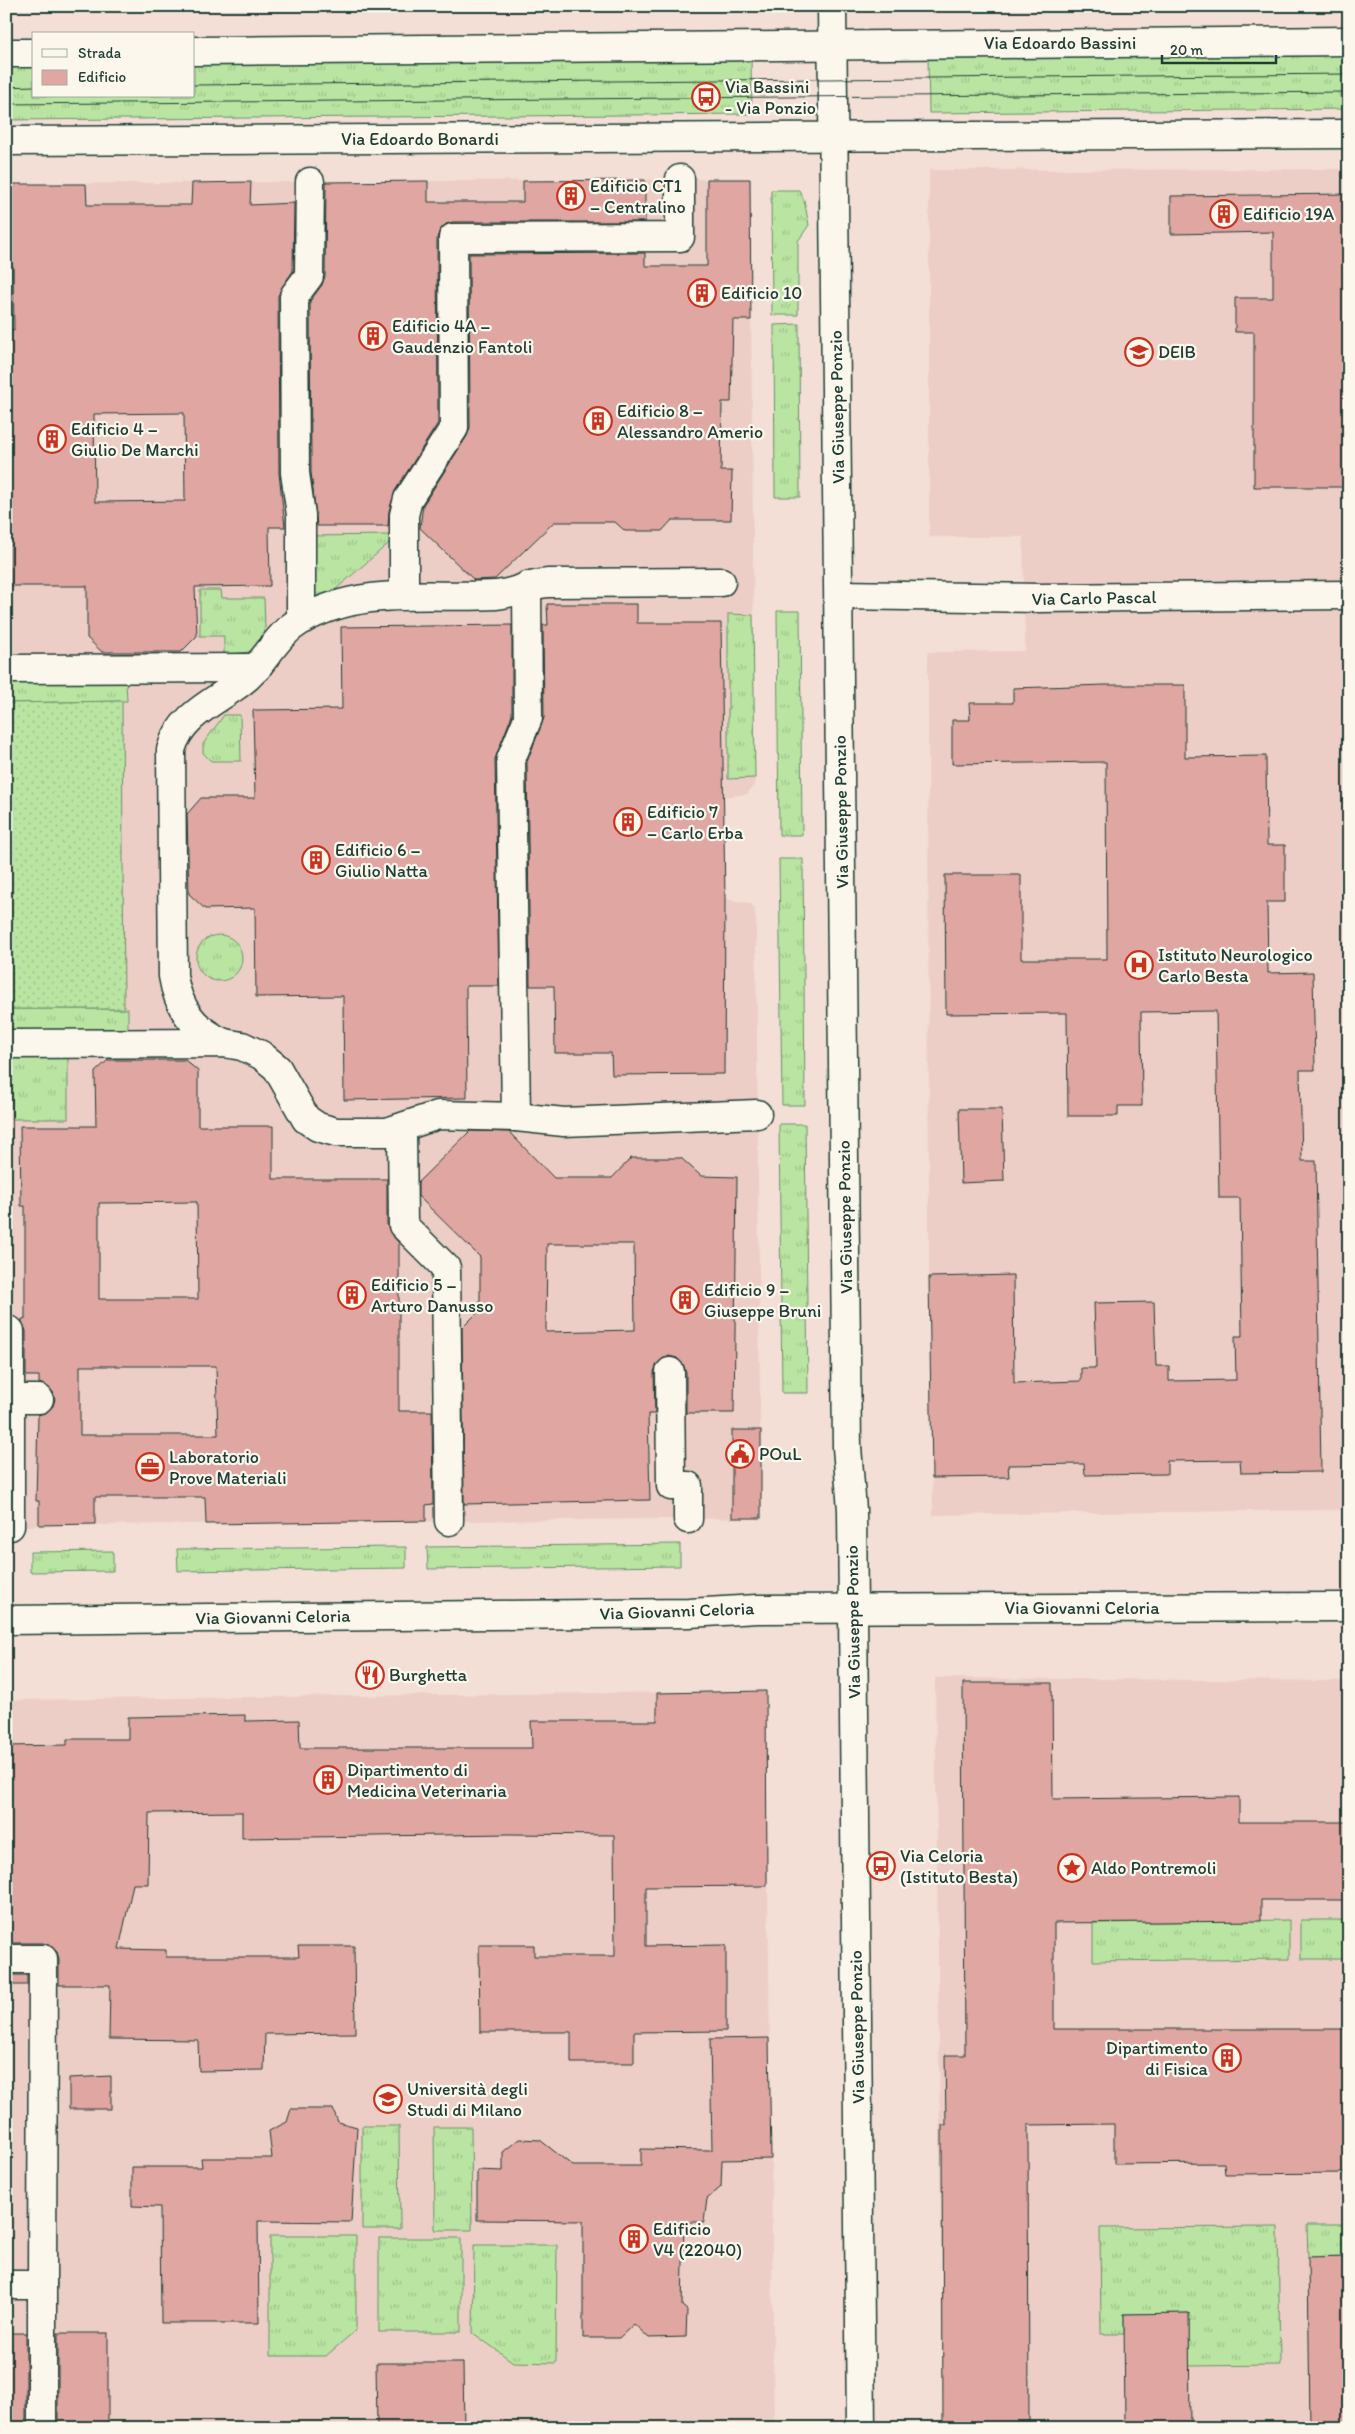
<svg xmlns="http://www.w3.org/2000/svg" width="1355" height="2434" font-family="Itim,sans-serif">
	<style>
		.built { fill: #edcec6 }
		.grass { fill: url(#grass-tufts); stroke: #6c906a }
		.garden { fill: url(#garden-dots); stroke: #6c906a }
		.building { fill: #e0a6a2; stroke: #1f3d34; fill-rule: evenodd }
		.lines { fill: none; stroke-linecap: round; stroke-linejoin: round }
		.minor-casing { stroke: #1f3d34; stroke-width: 31 }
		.minor { stroke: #fbf7ec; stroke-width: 28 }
		.tram { stroke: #1f3d34; stroke-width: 1 }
		.labels { text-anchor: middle; stroke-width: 4.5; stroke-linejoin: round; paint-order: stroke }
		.street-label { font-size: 18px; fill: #1f3d34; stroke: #fbf7ec }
		.poi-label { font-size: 18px; fill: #1f3d34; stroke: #fbf7ec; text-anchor: start }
	</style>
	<defs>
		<pattern id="grass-tufts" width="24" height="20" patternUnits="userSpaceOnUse" patternTransform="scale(1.25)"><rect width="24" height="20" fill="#b9e4a1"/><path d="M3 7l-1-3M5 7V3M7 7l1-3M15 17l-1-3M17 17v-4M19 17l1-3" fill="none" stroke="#9fc48b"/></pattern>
		<pattern id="garden-dots" width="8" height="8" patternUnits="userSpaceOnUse" patternTransform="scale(1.25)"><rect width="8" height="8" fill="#b9e4a1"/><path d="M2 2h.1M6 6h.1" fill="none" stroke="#9fc48b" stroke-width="1.8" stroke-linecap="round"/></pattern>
	</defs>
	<rect width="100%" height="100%" fill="#f3dfd6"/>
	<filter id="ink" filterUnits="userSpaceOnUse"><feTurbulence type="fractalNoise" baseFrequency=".02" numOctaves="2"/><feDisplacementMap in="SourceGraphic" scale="10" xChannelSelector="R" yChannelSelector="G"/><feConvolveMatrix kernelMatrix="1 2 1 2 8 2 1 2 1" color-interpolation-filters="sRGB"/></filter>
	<g filter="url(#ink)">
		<g class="built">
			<polygon points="1349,169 1349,1510 933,1515 929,1277 928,652 1025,651 1023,537 929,537 929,170"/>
			<polygon points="750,179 755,778 754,785 747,794 723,797 725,899 749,903 754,907 756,920 761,1518 6,1526 6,184"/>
			<polygon points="935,1678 1349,1681 1349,2428 943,2428"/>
			<polygon points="766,1691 774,2428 6,2428 6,1700"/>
		</g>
		<g class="grass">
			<polygon points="1349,53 1349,109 929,113 928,57"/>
			<polygon points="751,59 752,114 6,120 6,65 34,65 34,96 194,96 194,64"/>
			<polygon points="771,190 799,190 804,200 809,225 798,241 798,315 772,315"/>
			<polygon points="799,324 800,497 775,497 774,325"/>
			<polygon points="393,535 388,544 329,595 315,601 306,536"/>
			<polygon points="200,590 221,590 222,598 264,598 265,628 257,647 248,652 224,655 224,636 200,636"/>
			<polygon points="777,611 800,611 802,835 779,835"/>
			<polygon points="728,614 753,615 755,778 728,779"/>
			<polygon points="126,681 127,701 6,703 6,682"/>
			<polygon points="224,715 240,715 241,761 211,761 203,753 203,744"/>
			<polygon points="779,859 803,859 805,1105 782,1105"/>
			<circle cx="219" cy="958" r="23"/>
			<rect x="8" y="1009" width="120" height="23"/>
			<rect x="12" y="1055" width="56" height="64"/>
			<polygon points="779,1124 805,1124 808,1393 782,1393"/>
			<polygon points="680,1544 680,1566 428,1569 427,1547"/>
			<polygon points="406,1547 406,1568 178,1571 177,1549"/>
			<polygon points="113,1551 113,1571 30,1572 30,1552"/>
			<polygon points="1289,1920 1289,1959 1093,1961 1093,1923"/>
			<rect x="1301" y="1920" width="48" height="39"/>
			<polygon points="362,2126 399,2126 400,2229 362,2229"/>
			<polygon points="434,2127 471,2127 472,2230 435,2230"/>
			<polygon points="1307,2225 1349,2225 1349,2256 1308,2257"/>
			<polygon points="1278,2227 1280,2365 1189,2366 1189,2313 1124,2314 1124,2334 1101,2334 1100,2228"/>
			<polygon points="270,2236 356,2236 356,2330 326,2356 270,2356"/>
			<rect x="379" y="2238" width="82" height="94"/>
			<polygon points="474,2245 557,2245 556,2363 513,2362 473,2333"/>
		</g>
		<polygon class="garden" points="122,701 124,1009 8,1009 6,703"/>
		<g class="building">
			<polygon points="707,179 750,179 751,320 733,320 731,402 722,402 721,471 732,471 731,520 672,520 662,531 625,531 615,522 554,522 495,579 474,580 420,528 423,505 467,436 470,428 469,254 645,253 645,266 707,266"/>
			<polygon points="645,180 645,222 453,222 446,224 440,230 437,238 438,423 395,491 389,511 388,526 317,526 311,472 310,301 322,285 325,276 326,182 428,181 428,202 523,202 523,181"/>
			<path d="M251,182L250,205L294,203L293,271L282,287L278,296L279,473L285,527H269L270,586L195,587L197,636L181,652H102L87,638V586H10L8,329L14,330L13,266H6V184H86L87,205H191L192,183ZM184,413L185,501L95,502L94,414Z"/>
			<polygon points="1349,194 1349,487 1254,487 1254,332 1235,332 1235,298 1273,298 1273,232 1171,234 1171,196"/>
			<polygon points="547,604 637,604 637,623 721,623 725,899 724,1074 612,1075 611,1053 555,1053 554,986 530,986 527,762 544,718 543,625 548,625"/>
			<polygon points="512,625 512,715 495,759 499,986 466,986 467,1098 344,1100 343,996 256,997 255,908 205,909 189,894 187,814 201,798 255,798 253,710 342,709 341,627"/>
			<polygon points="1105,685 1185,685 1185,757 1266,756 1267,845 1285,845 1285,902 1267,902 1268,973 1313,972 1315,1070 1300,1070 1302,1161 1316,1161 1321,1472 1241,1473 1240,1460 1167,1461 1167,1474 1085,1475 1084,1464 1008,1465 1009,1477 932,1478 929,1277 1013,1275 1014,1383 1081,1381 1081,1368 1096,1368 1094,1303 1154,1302 1156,1366 1169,1366 1169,1381 1236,1380 1235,1336 1242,1336 1240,1198 1219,1198 1216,1011 1141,1012 1142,1106 1118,1106 1118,1116 1068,1116 1067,1013 946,1014 945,875 1021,875 1021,959 1107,959 1106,762 952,764 952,720 970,720 969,703 1013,703 1013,688"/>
			<path d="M108,1060H185L198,1071V1126H273V1179H387V1225L392,1235L399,1243V1411H432L433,1504L426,1505V1521L206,1524L205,1497H95V1524L39,1525V1501H36L38,1415L47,1412L53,1406L55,1399L53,1392L47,1386L39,1383V1376H26V1331L22,1322V1319H25V1206H21L20,1126H96L95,1072ZM197,1202L198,1299H99V1203ZM80,1366H216L218,1435H80Z"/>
			<polygon points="959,1109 1002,1109 1004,1181 961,1183"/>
			<path d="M470,1131L509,1132L554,1178H612L631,1158H681L701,1176L737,1177L734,1413H686V1372L683,1364L677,1358L669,1356L662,1359L657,1364L654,1372L655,1414H648L650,1500L464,1504L462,1328L480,1310V1257L418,1196V1182ZM547,1244H634L635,1330L546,1332Z"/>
			<rect x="732" y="1430" width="29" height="88"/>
			<polygon points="963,1683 1052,1683 1053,1799 1239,1797 1239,1822 1349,1822 1349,1900 1261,1900 1261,1921 1054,1923 1054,2029 1349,2029 1349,2173 1225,2174 1224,2163 1114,2164 1114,2124 1028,2125 1029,2428 943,2428 942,2125 946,2125 945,2055 965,2055"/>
			<polygon points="766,1691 767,1886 646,1887 646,1946 726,1945 726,2031 634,2032 634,2063 571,2063 571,2032 480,2032 479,1945 534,1945 534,1956 615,1956 614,1835 509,1834 242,1838 242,1812 149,1813 148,1884 133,1884 119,1949 166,1950 166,1957 299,1957 298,1946 354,1946 355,2033 265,2034 264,2070 199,2071 198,2040 109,2039 110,1985 59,1985 59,1959 57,1952 51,1946 43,1943 6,1943 6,1746 67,1745 67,1739 128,1739 128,1717 245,1715 245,1721 299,1720 300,1748 532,1748 531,1721 657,1721 657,1693"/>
			<rect x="6" y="1975" width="21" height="10"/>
			<polygon points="769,2038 771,2159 722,2160 721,2187 707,2199 704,2222 684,2222 682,2306 687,2310 686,2337 649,2338 634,2324 619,2338 583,2338 583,2221 477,2220 477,2170 503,2171 503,2152 519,2139 540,2140 573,2166 641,2166 641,2149 712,2150 710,2039"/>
			<polygon points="111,2076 111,2109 69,2109 69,2078"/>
			<polygon points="291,2109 333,2109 338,2122 357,2127 351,2222 258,2221 259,2323 161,2323 160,2207 132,2206 132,2167 202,2167 201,2158 272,2158 269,2131 287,2122"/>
			<polygon points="1349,2256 1349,2428 1310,2428 1308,2257"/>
			<polygon points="1189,2313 1190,2428 1125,2428 1124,2314"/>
			<rect x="6" y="2333" width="20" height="95"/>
			<rect x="58" y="2333" width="50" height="95"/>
			<polygon points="376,2363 463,2363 464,2428 377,2428"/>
		</g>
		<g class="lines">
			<defs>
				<g id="minor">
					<polyline points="832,6 847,1447 852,1510 861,2428"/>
					<polyline points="194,51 1349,41"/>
					<polyline points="6,53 34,53"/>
					<polyline points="6,141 1349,134"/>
					<polyline points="404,595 404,515 408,499 454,428 453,238 680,237 680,179"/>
					<polyline points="839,595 1037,598 1349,595"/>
					<polyline points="301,620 301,515 295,473 294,296 309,276 310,182"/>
					<polyline points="6,669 257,668"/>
					<path d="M224,1043C194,1030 178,1008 173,976L171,750C180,716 213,703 240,683C264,666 274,636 300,621C362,585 429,599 496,595C513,594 529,584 548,583L721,582"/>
					<polyline points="6,1044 224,1043 242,1046 261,1055 277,1068 306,1119 318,1127 336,1132 387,1132 438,1115 516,1117 564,1122 757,1114"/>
					<polyline points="516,1117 511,759 528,718 527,586"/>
					<polyline points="402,1128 403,1225 446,1268 449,1521"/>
					<polyline points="10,1331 10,1399"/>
					<polyline points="670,1372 671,1486 688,1486 688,1519"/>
					<polyline points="10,1526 10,1399 39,1399"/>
					<polyline points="6,1620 689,1613 757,1609 1349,1607"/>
					<polyline points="6,1959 43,1959 42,2285"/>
					<polyline points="6,2285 42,2285 42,2428"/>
				</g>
			</defs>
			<use href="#minor" class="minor-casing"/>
			<use href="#minor" class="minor"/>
			<g class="tram">
				<polyline points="194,85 1349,74"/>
				<polyline points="6,87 34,86"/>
				<polyline points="6,104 1349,92"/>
			</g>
		</g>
	</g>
	<defs>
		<symbol id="bus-ring" viewBox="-11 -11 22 22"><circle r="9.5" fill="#fbf7ec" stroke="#c8321e" stroke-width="1.5"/><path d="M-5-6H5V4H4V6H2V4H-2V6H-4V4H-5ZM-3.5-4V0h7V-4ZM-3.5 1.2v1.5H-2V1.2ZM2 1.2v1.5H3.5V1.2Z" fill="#c8321e"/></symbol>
		<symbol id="building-ring" viewBox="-11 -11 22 22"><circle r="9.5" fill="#fbf7ec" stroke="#c8321e" stroke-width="1.5"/><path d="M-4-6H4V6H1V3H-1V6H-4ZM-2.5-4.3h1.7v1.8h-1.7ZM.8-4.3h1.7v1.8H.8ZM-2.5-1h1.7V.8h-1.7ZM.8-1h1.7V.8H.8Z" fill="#c8321e"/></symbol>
		<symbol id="university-ring" viewBox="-11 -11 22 22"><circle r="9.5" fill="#fbf7ec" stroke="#c8321e" stroke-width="1.5"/><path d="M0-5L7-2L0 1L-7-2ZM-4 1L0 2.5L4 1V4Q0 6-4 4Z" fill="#c8321e"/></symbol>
		<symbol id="hospital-ring" viewBox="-11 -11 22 22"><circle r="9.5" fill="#fbf7ec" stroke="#c8321e" stroke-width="1.5"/><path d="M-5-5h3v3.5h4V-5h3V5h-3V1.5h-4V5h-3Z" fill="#c8321e"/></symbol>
		<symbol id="civic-ring" viewBox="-11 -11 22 22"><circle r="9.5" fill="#fbf7ec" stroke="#c8321e" stroke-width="1.5"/><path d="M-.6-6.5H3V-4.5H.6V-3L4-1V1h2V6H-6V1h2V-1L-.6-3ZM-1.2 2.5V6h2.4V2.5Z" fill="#c8321e"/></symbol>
		<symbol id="office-ring" viewBox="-11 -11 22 22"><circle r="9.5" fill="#fbf7ec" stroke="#c8321e" stroke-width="1.5"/><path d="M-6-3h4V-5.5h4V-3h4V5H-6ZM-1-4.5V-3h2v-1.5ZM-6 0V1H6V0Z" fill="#c8321e"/></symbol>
		<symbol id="restaurant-ring" viewBox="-11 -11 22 22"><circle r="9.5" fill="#fbf7ec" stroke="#c8321e" stroke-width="1.5"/><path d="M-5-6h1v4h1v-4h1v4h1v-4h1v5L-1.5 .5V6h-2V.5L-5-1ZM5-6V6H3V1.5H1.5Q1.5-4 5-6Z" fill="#c8321e"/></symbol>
		<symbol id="sight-ring" viewBox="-11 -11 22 22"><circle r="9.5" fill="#fbf7ec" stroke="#c8321e" stroke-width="1.5"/><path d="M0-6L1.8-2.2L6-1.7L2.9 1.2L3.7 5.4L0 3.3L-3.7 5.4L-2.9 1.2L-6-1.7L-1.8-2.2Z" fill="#c8321e"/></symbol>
	</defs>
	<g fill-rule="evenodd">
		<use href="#bus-ring" x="690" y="81" width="32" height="32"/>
		<use href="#building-ring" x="555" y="180" width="32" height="32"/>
		<use href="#building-ring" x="1208" y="198" width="32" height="32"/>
		<use href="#building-ring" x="686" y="277" width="32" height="32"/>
		<use href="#building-ring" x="357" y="320" width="32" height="32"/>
		<use href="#university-ring" x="1123" y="336" width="32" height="32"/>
		<use href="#building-ring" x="582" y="405" width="32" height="32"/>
		<use href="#building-ring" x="36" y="423" width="32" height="32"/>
		<use href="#building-ring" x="612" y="806" width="32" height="32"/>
		<use href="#building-ring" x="300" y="844" width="32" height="32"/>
		<use href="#hospital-ring" x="1123" y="949" width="32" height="32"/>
		<use href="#building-ring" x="336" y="1279" width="32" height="32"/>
		<use href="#building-ring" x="669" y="1284" width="32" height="32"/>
		<use href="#civic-ring" x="724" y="1438" width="32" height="32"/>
		<use href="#office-ring" x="134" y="1451" width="32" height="32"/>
		<use href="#restaurant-ring" x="354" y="1659" width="32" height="32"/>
		<use href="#building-ring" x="312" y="1764" width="32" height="32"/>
		<use href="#bus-ring" x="865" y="1850" width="32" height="32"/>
		<use href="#sight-ring" x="1056" y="1852" width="32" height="32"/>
		<use href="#building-ring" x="1211" y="2042" width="32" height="32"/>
		<use href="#university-ring" x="372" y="2083" width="32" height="32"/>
		<use href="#building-ring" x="618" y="2223" width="32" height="32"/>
	</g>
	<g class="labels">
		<g class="street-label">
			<text x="1060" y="49">Via Edoardo Bassini</text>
			<text x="420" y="145">Via Edoardo Bonardi</text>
			<text transform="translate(837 407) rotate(-91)" y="6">Via Giuseppe Ponzio</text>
			<text transform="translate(1094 598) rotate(-1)" y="6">Via Carlo Pascal</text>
			<text transform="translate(841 812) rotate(-91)" y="6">Via Giuseppe Ponzio</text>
			<text transform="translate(845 1217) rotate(-91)" y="6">Via Giuseppe Ponzio</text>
			<text x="1082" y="1614">Via Giovanni Celoria</text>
			<text transform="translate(677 1611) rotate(-2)" y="6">Via Giovanni Celoria</text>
			<text transform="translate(273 1617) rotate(-1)" y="6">Via Giovanni Celoria</text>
			<text transform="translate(853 1622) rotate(-91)" y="6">Via Giuseppe Ponzio</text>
			<text transform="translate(857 2027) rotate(-91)" y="6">Via Giuseppe Ponzio</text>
		</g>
		<g class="poi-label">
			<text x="725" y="93">Via Bassini<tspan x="725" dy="21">- Via Ponzio</tspan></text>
			<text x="590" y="192">Edificio CT1<tspan x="590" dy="21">– Centralino</tspan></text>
			<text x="1243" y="220">Edificio 19A</text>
			<text x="721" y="299">Edificio 10</text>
			<text x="392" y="332">Edificio 4A –<tspan x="392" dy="21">Gaudenzio Fantoli</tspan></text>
			<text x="1158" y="358">DEIB</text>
			<text x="617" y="417">Edificio 8 –<tspan x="617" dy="21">Alessandro Amerio</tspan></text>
			<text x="71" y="435">Edificio 4 –<tspan x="71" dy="21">Giulio De Marchi</tspan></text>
			<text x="647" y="818">Edificio 7<tspan x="647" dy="21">– Carlo Erba</tspan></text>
			<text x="335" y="856">Edificio 6 –<tspan x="335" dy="21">Giulio Natta</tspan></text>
			<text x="1158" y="961">Istituto Neurologico<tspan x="1158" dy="21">Carlo Besta</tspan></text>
			<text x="371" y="1291">Edificio 5 –<tspan x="371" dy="21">Arturo Danusso</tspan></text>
			<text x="704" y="1296">Edificio 9 –<tspan x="704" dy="21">Giuseppe Bruni</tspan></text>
			<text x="759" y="1460">POuL</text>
			<text x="169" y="1463">Laboratorio<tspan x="169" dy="21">Prove Materiali</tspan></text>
			<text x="389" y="1681">Burghetta</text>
			<text x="347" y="1776">Dipartimento di<tspan x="347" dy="21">Medicina Veterinaria</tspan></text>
			<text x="900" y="1862">Via Celoria<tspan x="900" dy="21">(Istituto Besta)</tspan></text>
			<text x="1091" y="1874">Aldo Pontremoli</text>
			<text x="1208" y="2054" text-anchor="end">Dipartimento<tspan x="1208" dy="21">di Fisica</tspan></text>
			<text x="407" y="2095">Università degli<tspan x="407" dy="21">Studi di Milano</tspan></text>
			<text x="653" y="2235">Edificio<tspan x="653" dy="21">V4 (22040)</tspan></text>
		</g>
	</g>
	<rect width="1355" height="2434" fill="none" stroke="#fbf7ec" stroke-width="25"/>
	<rect x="12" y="12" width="1330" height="2409" fill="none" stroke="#1f3d34" stroke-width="2" filter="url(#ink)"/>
	<rect x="32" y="32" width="162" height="65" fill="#fbf7ec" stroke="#a3ada2"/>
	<rect x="42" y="49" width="25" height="8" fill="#fbf7ec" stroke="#a3ada2"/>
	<text x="78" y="58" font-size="15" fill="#1f3d34">Strada</text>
	<rect x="42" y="70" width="25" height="15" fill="#e0a6a2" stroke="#a3ada2"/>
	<text x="78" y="82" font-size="15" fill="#1f3d34">Edificio</text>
	<path d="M1162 55v8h114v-8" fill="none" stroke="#1f3d34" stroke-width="2.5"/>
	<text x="1170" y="55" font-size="15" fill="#1f3d34" stroke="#fbf7ec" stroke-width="4" paint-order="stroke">20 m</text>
</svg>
